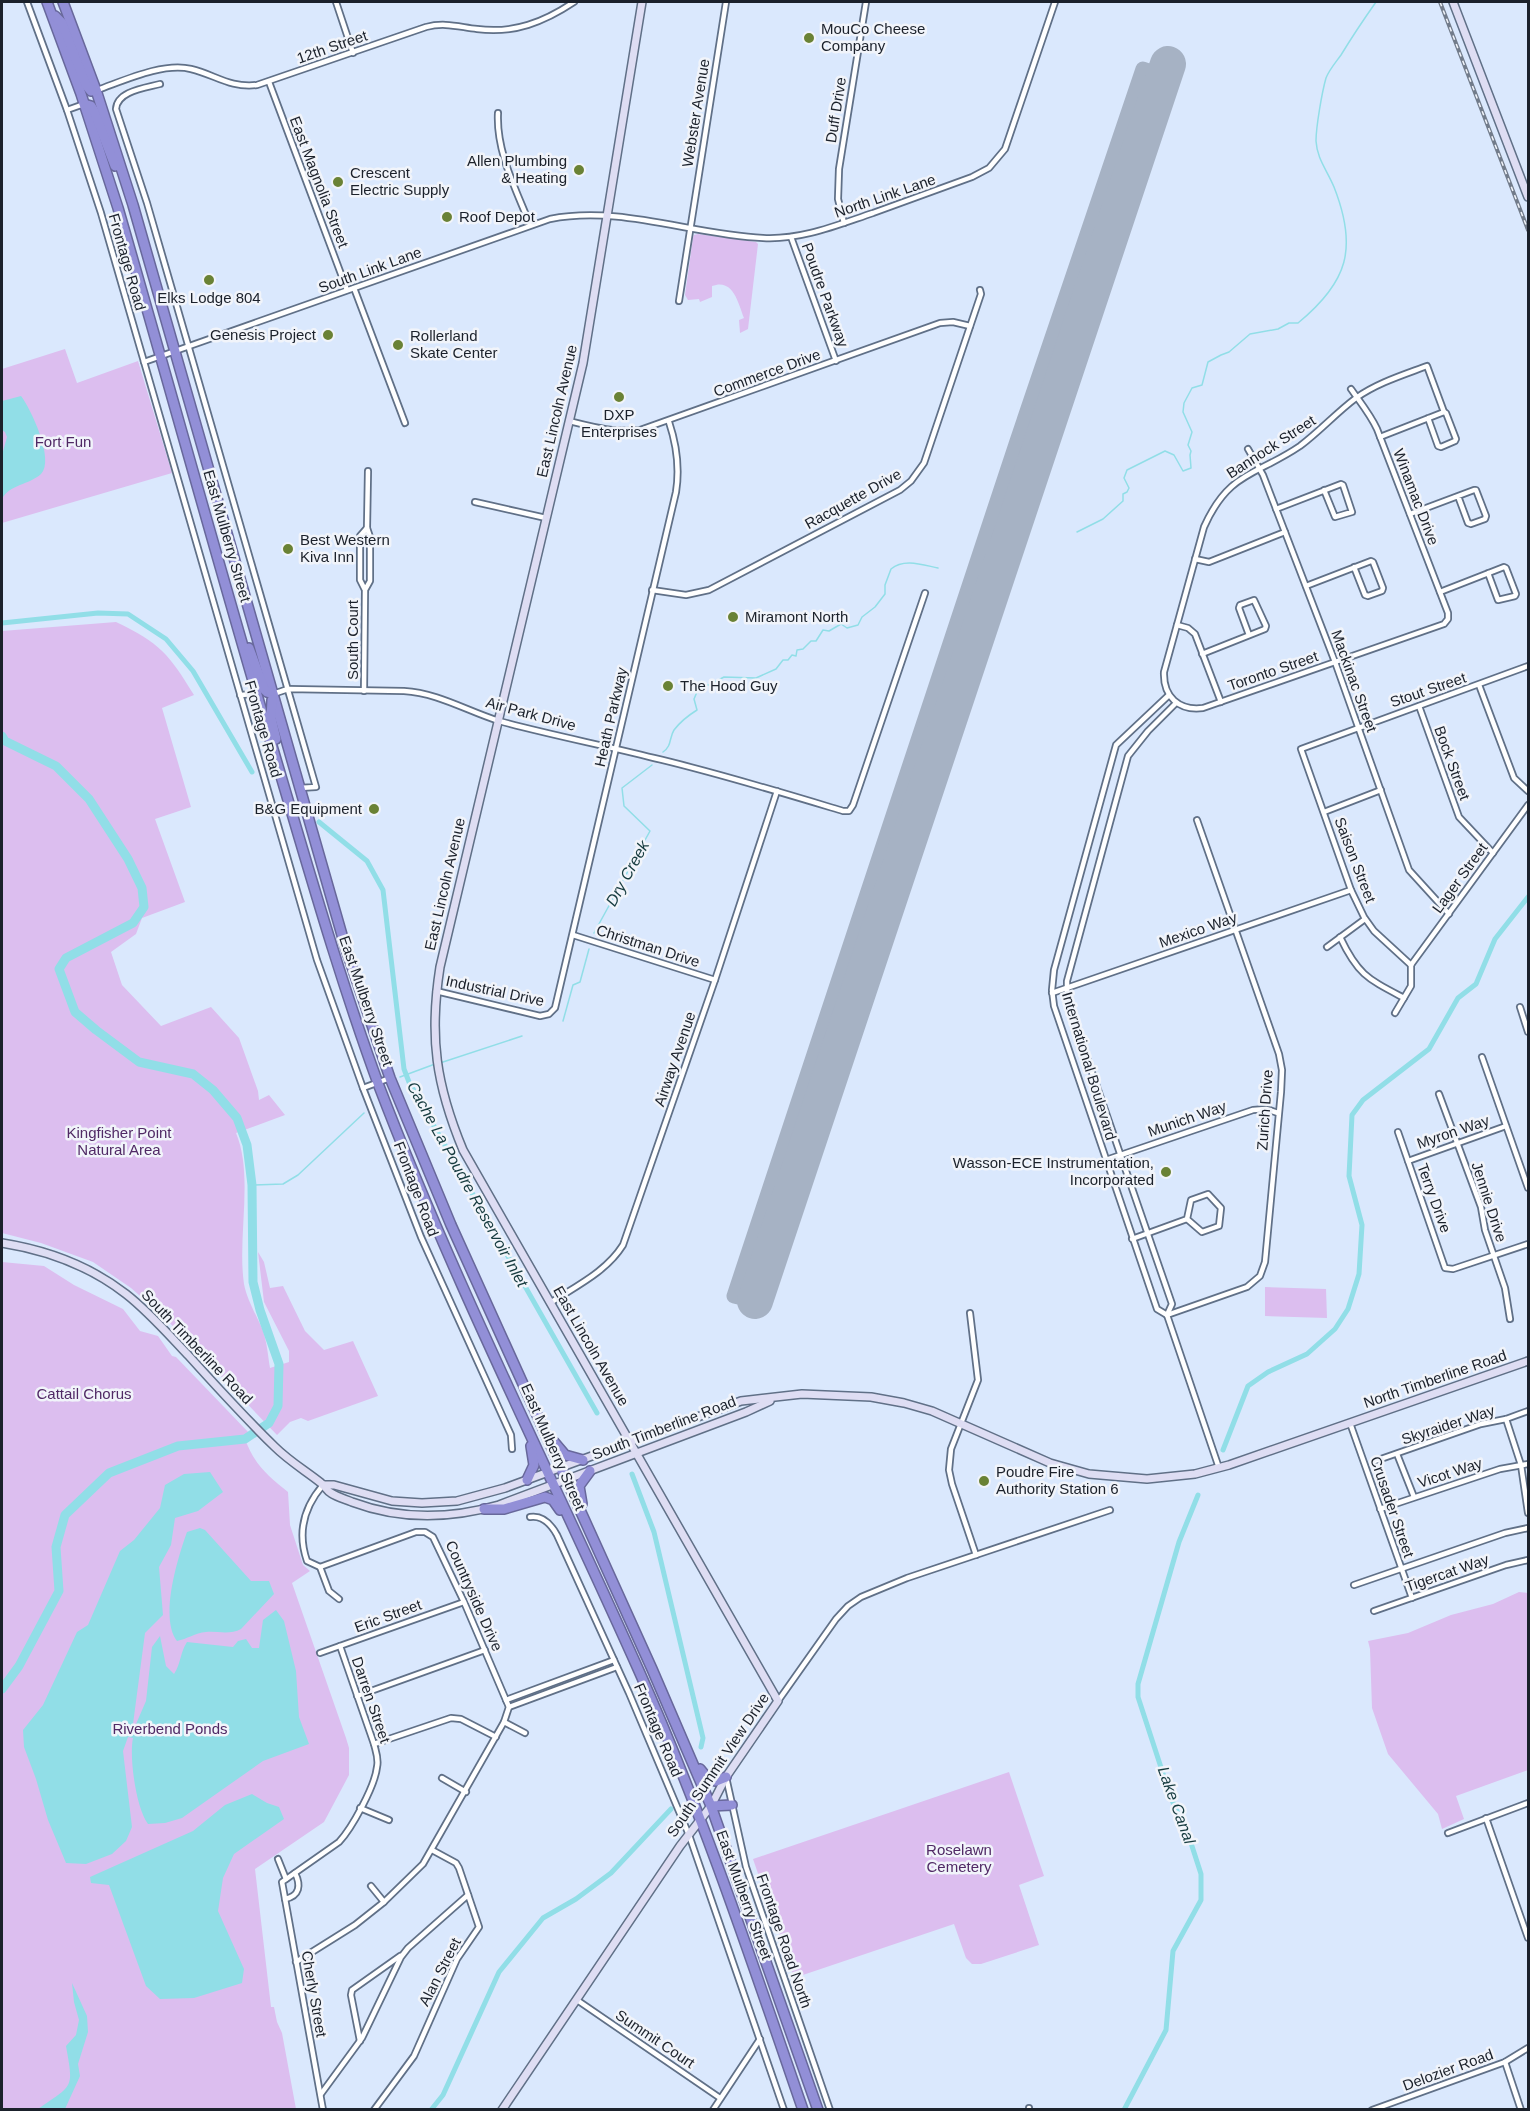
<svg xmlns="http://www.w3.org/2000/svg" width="1530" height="2111" font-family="Arial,sans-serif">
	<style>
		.green { fill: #dcbeef }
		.water { fill: #91dee7 }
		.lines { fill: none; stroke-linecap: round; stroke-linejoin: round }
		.stream { stroke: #91dee7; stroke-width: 1.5 }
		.canal { stroke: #91dee7; stroke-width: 5 }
		.river { stroke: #91dee7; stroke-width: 9 }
		.taxiway { stroke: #a6b2c4; stroke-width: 15 }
		.runway { stroke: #a6b2c4; stroke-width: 36 }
		.street-casing { stroke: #607087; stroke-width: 8 }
		.secondary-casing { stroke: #607087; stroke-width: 10 }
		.highway-casing { stroke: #68689b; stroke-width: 12 }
		.street { stroke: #fff; stroke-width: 4.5 }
		.secondary { stroke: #deddf3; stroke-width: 7 }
		.highway { stroke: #928fd7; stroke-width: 9 }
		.rail-casing { stroke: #727c8b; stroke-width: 4 }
		.rail { stroke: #f1f4fa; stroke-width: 1.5; stroke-dasharray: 4.5; stroke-linecap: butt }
		.poi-dot { fill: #6a8235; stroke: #f1f4fa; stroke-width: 2 }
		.labels { text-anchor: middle; stroke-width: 5; stroke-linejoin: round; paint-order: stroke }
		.poi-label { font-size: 15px; fill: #1b212b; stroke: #f1f4fa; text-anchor: start }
		.street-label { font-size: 15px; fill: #1b212b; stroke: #f1f4fa }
		.park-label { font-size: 15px; fill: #502965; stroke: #f1f4fa }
		.water-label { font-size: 16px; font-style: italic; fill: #163b3f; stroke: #f1f4fa }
	</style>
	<rect width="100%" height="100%" fill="#dae8fd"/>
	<g class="green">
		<path d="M698,234L756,242L758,244L748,329L740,333L739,320L744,318C738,302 733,278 712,286V297L700,302L699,299L688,300L685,295L693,238L694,235Z"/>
		<polygon points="65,349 77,383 138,361 172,473 2,523 2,369"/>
		<path d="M116,622C160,643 169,654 194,695L162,708L191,807L155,819L185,902L142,918L136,934L111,952L122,985L161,1026L211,1007L239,1038L258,1091L259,1100L269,1095L285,1115L236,1133C254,1176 237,1236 244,1284C247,1300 257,1316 263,1331C267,1342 268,1356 270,1368L289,1362V1351L264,1302L258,1252L264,1262L270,1288L283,1286L305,1331L324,1350L353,1341L378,1396L308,1421L301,1418L290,1422L277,1435L165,1318L131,1288L93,1262L41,1243L2,1233V631Z"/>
		<path d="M2,1262L44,1266L74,1285L123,1309L140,1331L158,1336L172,1356L176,1357L251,1435L245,1439C254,1464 268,1476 288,1492L290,1525L303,1565L310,1571L292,1583L346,1738L349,1748V1775L324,1822L255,1869L271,2007H274L277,2022L282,2033L296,2109H2Z"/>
		<polygon points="1265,1287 1326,1289 1327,1318 1265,1316"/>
		<polygon points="1519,1592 1528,1593 1528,1770 1456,1796 1464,1819 1442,1829 1438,1814 1388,1754 1372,1708 1370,1649 1368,1641 1408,1633 1451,1615 1493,1604"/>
		<polygon points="1009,1772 1044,1876 1019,1885 1039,1945 981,1964 972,1964 966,1958 954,1924 794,1978 753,1859"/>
	</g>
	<g class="water">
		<path d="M21,396C31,409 55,460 41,474C29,485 10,484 2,499V455L7,437L5,432L2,430V401Z"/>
		<path d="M210,1472L223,1492L198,1511L175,1518L171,1545L159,1567L163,1615L145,1633L133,1724H136L146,1701L152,1647L160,1636L166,1666L174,1674C181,1663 180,1653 187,1642L233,1647L238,1641L246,1639L252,1648H259L263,1620L276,1610L284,1621L296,1671L299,1717L309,1744L263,1761L182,1818L165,1823L148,1824C136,1808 129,1757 133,1738L128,1737L123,1751L132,1827L126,1841L112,1854L86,1864L66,1863L48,1820L36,1779L24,1747L23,1730L43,1705L77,1632L88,1625L120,1551L134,1540L160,1508L165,1485L184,1474Z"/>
		<path d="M200,1528L205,1530L251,1581H269L274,1594L241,1629C230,1635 218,1631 206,1632C195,1633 187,1639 177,1641C159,1618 178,1557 187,1532Z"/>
		<polygon points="252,1794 267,1803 279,1807 284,1819 234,1854 223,1878 218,1911 244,1969 242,1983 194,1998 160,1999 146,1986 109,1885 91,1883 90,1877 193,1831 225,1805"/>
		<path d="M72,1983L87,2016L88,2032L78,2064L80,2076L65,2109H38C73,2084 74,2090 66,2046L76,2035L79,2020L74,2002Z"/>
	</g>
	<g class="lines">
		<g class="stream">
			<path d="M1077,532L1103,519L1123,501V494L1127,492L1129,488L1124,478L1127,470L1165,451L1174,455L1183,471L1191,468L1190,455L1191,451L1188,445L1192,432L1183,412L1184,403L1192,388L1202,385L1208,362L1221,355L1229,352L1250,334L1278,329L1289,323H1298C1348,282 1358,248 1334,187C1327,170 1317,159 1316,141C1316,127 1322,92 1326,78C1329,70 1336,62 1341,55C1352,37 1364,19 1376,2"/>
			<path d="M663,752C672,746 669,738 674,730C680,722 689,715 697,710L694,699L700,685H709L724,677L756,678L776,669L783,660H788L792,655L796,656L797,650L803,649L811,641H816L823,630L829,631L841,624L847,628L858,625L862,617L875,607L885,594V585L891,569C904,558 923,565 938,568"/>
			<polyline points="594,933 650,831 624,806 622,788 652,765"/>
			<polyline points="563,1021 573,985 580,982 589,949"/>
			<polyline points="440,1063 522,1036"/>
			<polyline points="400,1077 435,1064"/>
			<polyline points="252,1185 283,1184 298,1175 364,1113"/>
		</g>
		<g class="canal">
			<polyline points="2,623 98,613 128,614 166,639 193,671 252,772"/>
			<polyline points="319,822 367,861 383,890 404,1069 409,1082 597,1413"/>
			<polyline points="1223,1450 1248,1386 1268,1372 1307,1354 1335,1329 1348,1309 1359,1274 1362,1225 1349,1176 1352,1115 1363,1100 1429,1049 1458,998 1476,984 1495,939 1528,897"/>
			<polyline points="632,1474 654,1532 703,1738 701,1747"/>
			<polyline points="431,2110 443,2095 499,1972 543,1918 576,1899 611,1873 671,1809"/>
			<polyline points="1124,2110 1166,2030 1173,1951 1201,1900 1201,1874 1191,1843 1171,1798 1138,1697 1138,1684 1179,1542 1198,1495"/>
		</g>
		<polyline class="river" points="2,736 5,741 56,766 89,799 128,859 142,888 144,907 133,923 66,958 59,969 75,1012 96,1030 139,1062 193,1074 213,1090 237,1118 247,1145 252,1185 253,1282 260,1310 279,1364 278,1406 269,1423 245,1439 178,1446 109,1473 65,1515 56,1547 59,1591 19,1666 2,1689"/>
		<polyline class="taxiway" points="755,1301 734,1296 1017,441 1143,69 1164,76"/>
		<polyline class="runway" points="755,1301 1168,64"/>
		<defs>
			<g id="street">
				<polyline points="27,2 67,110 101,213 317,960 363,1088 421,1237 511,1435 512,1449"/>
				<polyline points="336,2 353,53"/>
				<polyline points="269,82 347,290"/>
				<path d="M160,84C145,88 117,91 116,109L147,203L316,787L299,788"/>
				<path d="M97,90C123,81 163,62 191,69C216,75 229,88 257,85L426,27C445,22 459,27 477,29C514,34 544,22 574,2"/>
				<polyline points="67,110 84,104"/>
				<path d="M498,113C496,152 516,189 530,225"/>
				<polyline points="844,223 838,199 839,169 866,2"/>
				<polyline points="791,237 836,361"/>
				<polyline points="354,288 405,423"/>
				<polyline points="679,301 726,2"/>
				<path d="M144,362L550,219C621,205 692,235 763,238C802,240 837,225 873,213C906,201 939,189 972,177L989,168L1005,149L1055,2"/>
				<path d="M1351,389C1360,402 1370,414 1377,429L1448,613V619L1444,624L1203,708C1179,711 1163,697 1164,672L1204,527C1229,471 1256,476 1300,446C1320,431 1336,413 1356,398C1377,383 1403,375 1427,366L1444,412"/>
				<path d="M569,421C593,427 615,433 640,430L940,323L953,322L970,326"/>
				<polyline points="1380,437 1444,412 1446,413 1456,439 1455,441 1441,447 1438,446 1428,418"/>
				<polyline points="1248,449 1263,475 1335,662 1409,870 1449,914"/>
				<polyline points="475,502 546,518"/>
				<polyline points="1276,509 1341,484 1343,485 1352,512 1335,517 1324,490"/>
				<polyline points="1410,514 1474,490 1476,490 1486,516 1485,519 1471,524 1468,523 1458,496"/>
				<polyline points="367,528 368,471"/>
				<polyline points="1195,559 1209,562 1285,532"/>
				<polyline points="1306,586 1371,561 1373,562 1383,588 1382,591 1368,596 1365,595 1354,567"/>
				<polyline points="652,590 686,595 709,590 900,490 911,481 924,463 981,294 980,290"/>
				<polyline points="1440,592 1504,567 1506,568 1516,594 1515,596 1498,600 1488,573"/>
				<polyline points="1177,625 1188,628 1195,634 1221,702"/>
				<polyline points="1202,654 1265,629 1266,626 1254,600 1240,605 1239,608 1249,635"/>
				<polyline points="1479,685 1514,778 1528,791"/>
				<polyline points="364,691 365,590 360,580 360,536 367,528 370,537 370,581 365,590"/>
				<path d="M273,694L288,689L404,691C438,693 467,711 499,721C550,735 603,745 654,758C718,773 780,792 843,811H849L853,805L925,593"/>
				<polyline points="240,695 257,694"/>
				<polyline points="1176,703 1148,731 1128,756 1067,981 1067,1000 1172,1304 1167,1315 1219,1468"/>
				<polyline points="1419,706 1459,817 1493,853"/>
				<polyline points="1324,812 1381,790"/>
				<polyline points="573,935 715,980"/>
				<path d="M1340,937C1358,975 1368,979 1404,998"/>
				<polyline points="1327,947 1365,919"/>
				<polyline points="1411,965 1374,931 1364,917 1351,890 1301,749 1528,666"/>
				<polyline points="1411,965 1528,805"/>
				<path d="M436,991L540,1016L549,1014L555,1008L676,492C680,467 677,446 669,422"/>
				<polyline points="1052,993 1351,890"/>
				<polyline points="1520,1007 1528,1032"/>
				<polyline points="1395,1013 1411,986 1411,965"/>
				<polyline points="1482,1057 1528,1188"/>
				<polyline points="363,1088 390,1078"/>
				<polyline points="1439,1094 1481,1207 1485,1230 1505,1288 1510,1319"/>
				<polyline points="1398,1132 1445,1268 1453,1269 1528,1244"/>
				<polyline points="1106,1160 1253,1110 1266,1109 1278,1113"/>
				<polyline points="1408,1161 1506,1126"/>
				<polyline points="1132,1239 1187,1219 1202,1232 1219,1226 1221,1208 1208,1194 1191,1200 1187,1219"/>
				<path d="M550,1303C576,1286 606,1272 623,1245L715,980L777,791"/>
				<polyline points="970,1313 978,1380 951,1449 949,1470 952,1484 976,1555"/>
				<polyline points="1167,1315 1157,1309 1054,1006 1052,990 1054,970 1116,745 1169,695"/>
				<polyline points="1167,1315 1247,1287 1260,1276 1265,1262 1281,1092 1282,1070 1279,1054 1197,820"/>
				<polyline points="1506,1419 1521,1465 1528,1513"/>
				<polyline points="1350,1423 1412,1598"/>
				<polyline points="1397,1454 1414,1497"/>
				<polyline points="1375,1461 1481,1424 1506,1419 1528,1411"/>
				<polyline points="1380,1509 1500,1469 1528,1464"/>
				<path d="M530,1517C543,1515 551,1524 557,1535L629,1693L689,1835L784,2110"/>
				<polyline points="320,1567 329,1591 339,1599"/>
				<polyline points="1354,1585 1505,1533 1528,1528"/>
				<polyline points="1374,1611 1506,1565 1528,1560"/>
				<polyline points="320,1653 464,1602"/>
				<polyline points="357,1696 485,1650"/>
				<polyline points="506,1700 614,1660"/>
				<polyline points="778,1701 836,1619 848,1606 861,1597 907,1578 1110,1510"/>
				<polyline points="509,1707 617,1667"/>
				<polyline points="504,1722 525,1733"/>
				<polyline points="374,1744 451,1718 461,1719 496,1737"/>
				<polyline points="726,1777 746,1867 830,2110"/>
				<polyline points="442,1778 466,1792"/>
				<polyline points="360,1808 389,1820"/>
				<polyline points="1486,1818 1528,1938"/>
				<polyline points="1448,1833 1528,1803"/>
				<polyline points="278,1859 286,1879"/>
				<polyline points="371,1886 384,1902"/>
				<path d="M285,1899C300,1896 301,1885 295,1873"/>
				<path d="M296,1962L355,1925L384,1902L423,1864L504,1722L509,1707L464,1602L433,1537L425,1532H416L320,1567L307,1561C297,1532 304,1507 323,1485"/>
				<polyline points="577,2000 720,2098"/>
				<polyline points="360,2041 351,1995 352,1990 400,1956"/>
				<polyline points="1505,2062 1521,2110"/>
				<polyline points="321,2094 362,2038 401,1957 408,1948 468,1895"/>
				<polyline points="1029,2108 1029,2110"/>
				<path d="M323,2110L282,1882L339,1842C352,1828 375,1786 377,1767C379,1759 376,1752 374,1744L340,1646"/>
				<polyline points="374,2110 414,2056 457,1959 479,1927 459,1868 456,1863 432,1850"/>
				<polyline points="713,2110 760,2039"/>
				<polyline points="1372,2110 1505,2062 1528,2048"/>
			</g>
			<g id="secondary">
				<polyline points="1453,2 1528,197"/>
				<path d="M2,1243C46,1250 90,1266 126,1294C149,1312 168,1334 188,1355C216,1386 245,1418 275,1447C289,1461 306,1471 321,1483C325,1486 327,1491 331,1493C337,1497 345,1499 352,1502C400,1520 450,1519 499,1505L746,1412L770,1401"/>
				<polyline points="323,1485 334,1485 392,1501 422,1503 457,1501 505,1488 741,1401 802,1394 871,1397 904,1403 932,1411 1050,1463 1089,1474 1147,1479 1195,1474 1229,1465 1528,1361"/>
				<path d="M502,2110L680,1846L711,1806L726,1777L778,1701L463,1150C436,1085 429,1037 440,967L583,363L642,2"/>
			</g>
			<g id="highway">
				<path d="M47,2L81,94L118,208C171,391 221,574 275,756C308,867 339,977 379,1086C455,1285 552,1476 639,1671C703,1814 752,1962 803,2110"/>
				<polyline points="63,2 96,90 133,205 346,949 390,1078 451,1225 652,1669 711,1806 818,2110"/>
				<polyline points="55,16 62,23 86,85 91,91 96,90"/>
				<polyline points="84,104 91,106 94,111 115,166"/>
				<polyline points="249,648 264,689 267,692 273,694"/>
				<polyline points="272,700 271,718 276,739"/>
				<polyline points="554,1442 565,1455 583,1460"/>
				<polyline points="527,1480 534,1465 531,1446"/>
				<polyline points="582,1504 579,1486 590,1471"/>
				<polyline points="484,1509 504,1509 545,1497 553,1500 560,1510"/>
				<polyline points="700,1769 709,1780 716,1781 726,1777"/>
				<polyline points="711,1806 732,1805"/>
			</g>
		</defs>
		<use href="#street" class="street-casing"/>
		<use href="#secondary" class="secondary-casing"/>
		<use href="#highway" class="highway-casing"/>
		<use href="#street" class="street"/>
		<use href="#secondary" class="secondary"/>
		<use href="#highway" class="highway"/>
		<defs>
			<polyline id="rail" points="1440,2 1528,230"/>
		</defs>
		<use href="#rail" class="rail-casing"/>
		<use href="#rail" class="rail"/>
	</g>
	<g class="poi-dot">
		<circle cx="809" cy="38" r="6"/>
		<circle cx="579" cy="170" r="6"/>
		<circle cx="338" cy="182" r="6"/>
		<circle cx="447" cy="217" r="6"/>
		<circle cx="209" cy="280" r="6"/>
		<circle cx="328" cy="335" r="6"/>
		<circle cx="398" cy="345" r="6"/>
		<circle cx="619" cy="397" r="6"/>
		<circle cx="288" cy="549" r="6"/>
		<circle cx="733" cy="617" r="6"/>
		<circle cx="668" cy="686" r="6"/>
		<circle cx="374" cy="809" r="6"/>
		<circle cx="1166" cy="1172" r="6"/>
		<circle cx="984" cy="1481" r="6"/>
	</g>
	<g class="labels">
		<g class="poi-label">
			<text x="821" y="34">MouCo Cheese<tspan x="821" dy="17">Company</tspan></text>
			<text x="567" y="166" text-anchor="end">Allen Plumbing<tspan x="567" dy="17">&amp; Heating</tspan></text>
			<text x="350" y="178">Crescent<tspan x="350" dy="17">Electric Supply</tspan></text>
			<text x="459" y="222">Roof Depot</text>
			<text x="209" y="303" text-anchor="middle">Elks Lodge 804</text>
			<text x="316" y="340" text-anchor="end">Genesis Project</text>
			<text x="410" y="341">Rollerland<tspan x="410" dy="17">Skate Center</tspan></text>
			<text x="619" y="420" text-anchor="middle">DXP<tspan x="619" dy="17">Enterprises</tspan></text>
			<text x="300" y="545">Best Western<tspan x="300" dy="17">Kiva Inn</tspan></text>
			<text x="745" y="622">Miramont North</text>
			<text x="680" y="691">The Hood Guy</text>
			<text x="362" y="814" text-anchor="end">B&amp;G Equipment</text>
			<text x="1154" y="1168" text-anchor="end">Wasson-ECE Instrumentation,<tspan x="1154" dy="17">Incorporated</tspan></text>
			<text x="996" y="1477">Poudre Fire<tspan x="996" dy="17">Authority Station 6</tspan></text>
		</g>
		<g class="street-label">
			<text transform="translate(332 47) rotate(-19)" y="5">12th Street</text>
			<text transform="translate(836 110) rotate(-81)" y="5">Duff Drive</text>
			<text transform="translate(696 113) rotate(-81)" y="5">Webster Avenue</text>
			<text transform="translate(319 182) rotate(69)" y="5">East Magnolia Street</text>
			<text transform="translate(885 196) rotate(-19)" y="5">North Link Lane</text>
			<text transform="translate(127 262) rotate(74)" y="5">Frontage Road</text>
			<text transform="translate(370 270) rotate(-20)" y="5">South Link Lane</text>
			<text transform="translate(825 295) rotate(70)" y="5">Poudre Parkway</text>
			<text transform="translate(767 373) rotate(-20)" y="5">Commerce Drive</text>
			<text transform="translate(557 411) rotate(-77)" y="5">East Lincoln Avenue</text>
			<text transform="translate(1271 447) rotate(-33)" y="5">Bannock Street</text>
			<text transform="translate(1416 497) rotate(69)" y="5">Winamac Drive</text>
			<text transform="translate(853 499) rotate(-29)" y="5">Racquette Drive</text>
			<text transform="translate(227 536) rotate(74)" y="5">East Mulberry Street</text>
			<text transform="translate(353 640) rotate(-90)" y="5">South Court</text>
			<text transform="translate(1273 671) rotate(-19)" y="5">Toronto Street</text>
			<text transform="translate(1354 681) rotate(70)" y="5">Mackinac Street</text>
			<text transform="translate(1428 690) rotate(-19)" y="5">Stout Street</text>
			<text transform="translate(531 714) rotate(15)" y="5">Air Park Drive</text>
			<text transform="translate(611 717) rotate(-77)" y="5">Heath Parkway</text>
			<text transform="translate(263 729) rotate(74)" y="5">Frontage Road</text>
			<text transform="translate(1452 763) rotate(70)" y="5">Bock Street</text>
			<text transform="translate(1355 860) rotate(69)" y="5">Saison Street</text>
			<text transform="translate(1460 878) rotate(-54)" y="5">Lager Street</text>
			<text transform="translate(445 884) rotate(-77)" y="5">East Lincoln Avenue</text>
			<text transform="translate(1198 930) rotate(-19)" y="5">Mexico Way</text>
			<text transform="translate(648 946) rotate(18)" y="5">Christman Drive</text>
			<text transform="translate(495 991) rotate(12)" y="5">Industrial Drive</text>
			<text transform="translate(366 1001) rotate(71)" y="5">East Mulberry Street</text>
			<text transform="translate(675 1059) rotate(-71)" y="5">Airway Avenue</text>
			<text transform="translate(1089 1066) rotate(73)" y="5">International Boulevard</text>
			<text transform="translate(1265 1110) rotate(-86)" y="5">Zurich Drive</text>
			<text transform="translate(1187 1119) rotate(-19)" y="5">Munich Way</text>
			<text transform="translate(1453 1132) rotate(-19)" y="5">Myron Way</text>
			<text transform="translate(416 1189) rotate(69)" y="5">Frontage Road</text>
			<text transform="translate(1434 1198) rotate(70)" y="5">Terry Drive</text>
			<text transform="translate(1489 1202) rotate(72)" y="5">Jennie Drive</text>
			<text transform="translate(591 1346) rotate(60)" y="5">East Lincoln Avenue</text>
			<text transform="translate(197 1347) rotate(46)" y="5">South Timberline Road</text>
			<text transform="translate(1435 1379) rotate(-19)" y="5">North Timberline Road</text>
			<text transform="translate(1448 1425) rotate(-18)" y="5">Skyraider Way</text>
			<text transform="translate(664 1428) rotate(-21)" y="5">South Timberline Road</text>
			<text transform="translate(553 1447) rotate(66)" y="5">East Mulberry Street</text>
			<text transform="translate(1450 1473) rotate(-18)" y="5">Vicot Way</text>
			<text transform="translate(1392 1507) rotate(71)" y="5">Crusader Street</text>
			<text transform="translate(1447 1573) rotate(-19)" y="5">Tigercat Way</text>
			<text transform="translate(474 1596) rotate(66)" y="5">Countryside Drive</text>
			<text transform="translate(388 1616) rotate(-20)" y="5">Eric Street</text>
			<text transform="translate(371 1700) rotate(71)" y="5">Darren Street</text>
			<text transform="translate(658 1730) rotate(67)" y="5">Frontage Road</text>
			<text transform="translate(718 1765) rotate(-56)" y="5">South Summit View Drive</text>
			<text transform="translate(744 1895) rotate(70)" y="5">East Mulberry Street</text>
			<text transform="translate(784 1941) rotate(71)" y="5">Frontage Road North</text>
			<text transform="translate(440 1972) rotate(-63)" y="5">Alan Street</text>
			<text transform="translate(314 1994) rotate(80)" y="5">Cherly Street</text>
			<text transform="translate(655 2039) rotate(34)" y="5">Summit Court</text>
			<text transform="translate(1448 2070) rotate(-20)" y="5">Delozier Road</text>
		</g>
		<g class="park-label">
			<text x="63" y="447">Fort Fun</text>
			<text x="119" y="1138">Kingfisher Point<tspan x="119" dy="17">Natural Area</tspan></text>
			<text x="84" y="1399">Cattail Chorus</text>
			<text x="170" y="1734">Riverbend Ponds</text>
			<text x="959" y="1855">Roselawn<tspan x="959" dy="17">Cemetery</tspan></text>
		</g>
		<g class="water-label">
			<text transform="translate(627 873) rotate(-61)" y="6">Dry Creek</text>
			<text transform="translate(468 1184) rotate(61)" y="6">Cache La Poudre Reservoir Inlet</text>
			<text transform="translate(1177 1805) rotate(70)" y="6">Lake Canal</text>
		</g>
	</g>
	<rect width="1530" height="2111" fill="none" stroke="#1b212b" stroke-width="6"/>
</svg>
